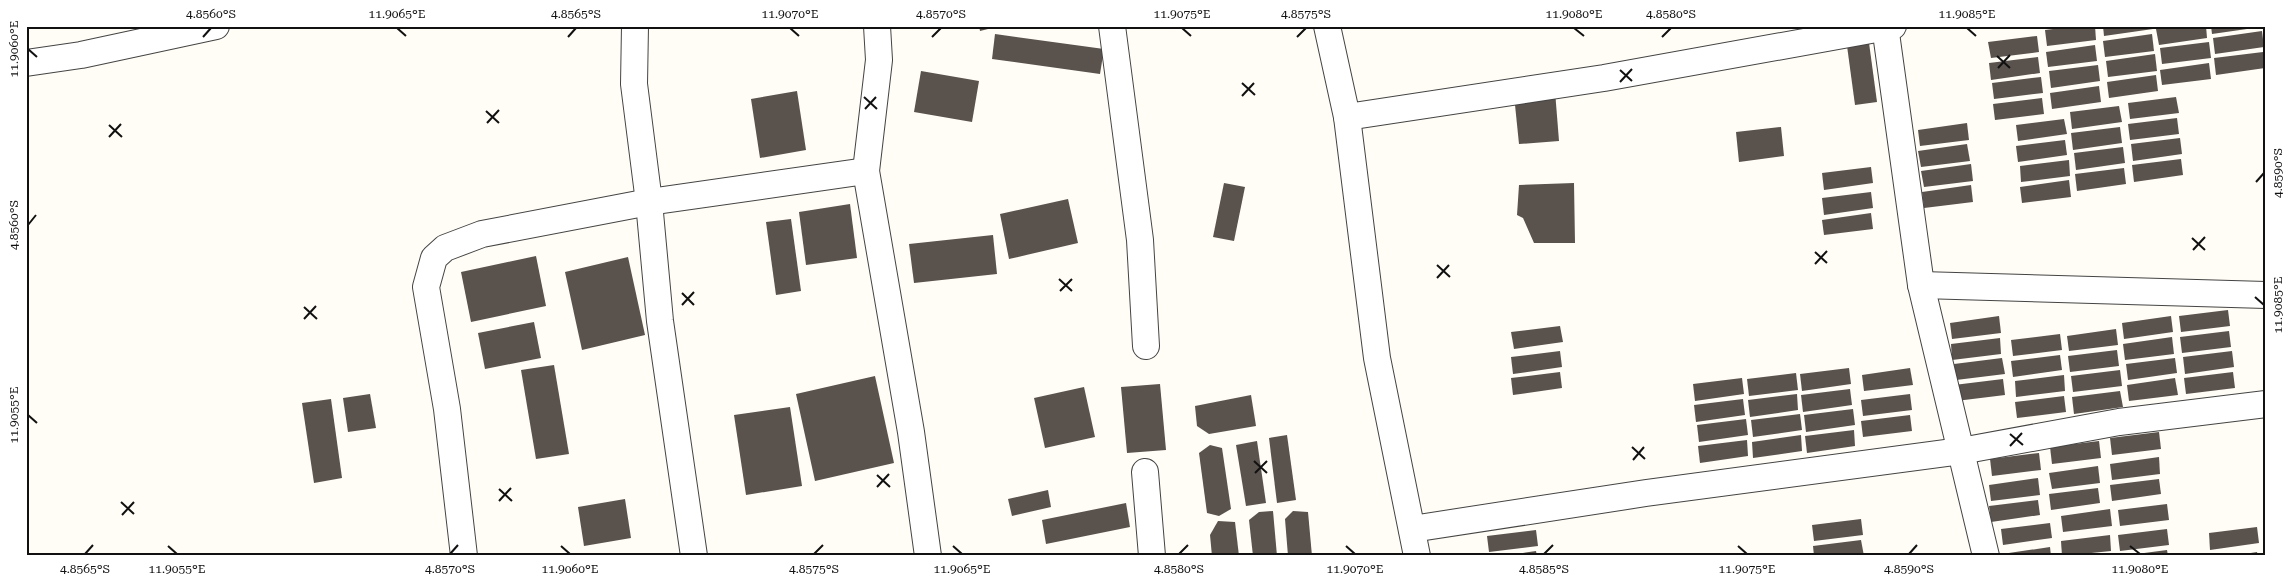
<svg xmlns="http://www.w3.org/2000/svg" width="2292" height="582" font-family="'Roboto Serif',serif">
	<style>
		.building { fill: #5a524d }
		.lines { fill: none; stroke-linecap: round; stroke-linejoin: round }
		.minor-casing { stroke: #444; stroke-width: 28 }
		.minor { stroke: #fff; stroke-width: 26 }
		.ticks { fill: none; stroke: #111; stroke-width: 2 }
		.neatline { fill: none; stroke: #111; stroke-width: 2 }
		.ticks-label { font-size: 12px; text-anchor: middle; fill: #111 }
	</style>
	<rect width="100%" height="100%" fill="#fffdf5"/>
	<g class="building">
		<polygon points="979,26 996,26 996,27 980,31"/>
		<polygon points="2077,26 2095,26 2096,40 2047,46 2045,30"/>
		<polygon points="2103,26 2153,26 2153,29 2104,36"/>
		<polygon points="2174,26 2206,26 2207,38 2159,45 2156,29"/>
		<polygon points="2211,26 2261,26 2261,27 2212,34"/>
		<polygon points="1867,28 1877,102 1855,105 1845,31"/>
		<polygon points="2262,31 2264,47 2215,54 2213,38"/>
		<polygon points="995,34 1104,49 1100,74 992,59"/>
		<polygon points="2152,34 2154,51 2105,57 2103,41"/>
		<polygon points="2037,36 2039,52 1991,58 1988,42"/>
		<polygon points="2209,42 2211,58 2162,64 2160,48"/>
		<polygon points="2095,45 2097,61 2048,67 2046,52"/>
		<polygon points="2263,52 2265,68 2216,75 2214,58"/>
		<polygon points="2155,54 2157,71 2108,77 2106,61"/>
		<polygon points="2038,57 2040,73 1991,80 1989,63"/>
		<polygon points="2209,63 2211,79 2162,85 2160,70"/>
		<polygon points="2098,65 2100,81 2051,88 2049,71"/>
		<polygon points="921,71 979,81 972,122 914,112"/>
		<polygon points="2156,75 2158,91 2109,98 2107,82"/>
		<polygon points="2041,77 2043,93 1994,99 1992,83"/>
		<polygon points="2099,86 2101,102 2052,109 2050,93"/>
		<polygon points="797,91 806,150 760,158 751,99"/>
		<polygon points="1555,91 1559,141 1519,144 1514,95"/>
		<polygon points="2176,97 2179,113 2130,119 2128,103"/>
		<polygon points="2042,98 2044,114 1995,120 1993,104"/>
		<polygon points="2119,106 2122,122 2072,129 2070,112"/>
		<polygon points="2177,118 2179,134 2130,140 2128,124"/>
		<polygon points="2064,119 2067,134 2018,141 2016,125"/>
		<polygon points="1967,123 1969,140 1920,146 1918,130"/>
		<polygon points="1781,127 1784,156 1739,162 1736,132"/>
		<polygon points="2120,127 2122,143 2073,150 2071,133"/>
		<polygon points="2180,138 2182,154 2133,161 2131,144"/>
		<polygon points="2065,140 2067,155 2018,162 2016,146"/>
		<polygon points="1967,144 1970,161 1921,167 1918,151"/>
		<polygon points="2123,147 2125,163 2076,170 2074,153"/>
		<polygon points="2181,159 2183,175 2134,182 2132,165"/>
		<polygon points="2069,160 2070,176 2021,182 2020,166"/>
		<polygon points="1971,164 1973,181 1924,187 1921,171"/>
		<polygon points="1871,167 1873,183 1824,190 1822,173"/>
		<polygon points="2124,168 2126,184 2077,191 2075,174"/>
		<polygon points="2069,180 2071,197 2022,203 2020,187"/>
		<polygon points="1224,183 1245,187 1234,241 1213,237"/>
		<polygon points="1574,183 1575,243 1534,243 1523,218 1517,215 1519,185"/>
		<polygon points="1971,185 1973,202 1924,208 1922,192"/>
		<polygon points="1871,192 1873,208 1824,215 1822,198"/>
		<polygon points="1068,199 1078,243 1009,259 1000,214"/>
		<polygon points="850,204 857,258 806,265 799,212"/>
		<polygon points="1871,213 1873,229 1824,235 1822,220"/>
		<polygon points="791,219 801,291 776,295 766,222"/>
		<polygon points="993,235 997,274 914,283 909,244"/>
		<polygon points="536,256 546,306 471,322 461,272"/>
		<polygon points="628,257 645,335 582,350 565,272"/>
		<polygon points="2228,310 2230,326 2181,332 2179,316"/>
		<polygon points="1999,316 2001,333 1952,339 1950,323"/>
		<polygon points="2171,316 2173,332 2124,339 2122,323"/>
		<polygon points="534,322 541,358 485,369 478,333"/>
		<polygon points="1560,326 1563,342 1514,349 1511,332"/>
		<polygon points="2116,329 2118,345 2069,351 2067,336"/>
		<polygon points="2229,331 2231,347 2182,353 2180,337"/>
		<polygon points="2060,334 2062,350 2013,356 2011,340"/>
		<polygon points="2172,337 2174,354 2125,360 2123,344"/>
		<polygon points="2000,338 2001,354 1952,360 1951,344"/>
		<polygon points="2117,350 2119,366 2070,372 2068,356"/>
		<polygon points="1560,351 1562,367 1513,374 1511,357"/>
		<polygon points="2232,351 2234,367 2185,374 2183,357"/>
		<polygon points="2060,355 2062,370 2013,377 2011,361"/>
		<polygon points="2002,358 2005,374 1956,380 1954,364"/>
		<polygon points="2175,358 2177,373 2128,380 2126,364"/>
		<polygon points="554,365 569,454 536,459 521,370"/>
		<polygon points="1849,368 1851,384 1802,391 1800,374"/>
		<polygon points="1910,368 1913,385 1864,391 1862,375"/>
		<polygon points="2120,370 2122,386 2073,392 2071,376"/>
		<polygon points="1560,372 1562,388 1513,395 1511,378"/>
		<polygon points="2233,372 2235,388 2186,394 2184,378"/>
		<polygon points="1796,373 1798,390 1749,396 1747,379"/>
		<polygon points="2064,375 2065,391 2016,397 2015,381"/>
		<polygon points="875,376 894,463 815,481 796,394"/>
		<polygon points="1742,378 1744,394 1695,401 1693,384"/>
		<polygon points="2175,378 2178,395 2129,401 2127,385"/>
		<polygon points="2003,379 2005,395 1956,401 1954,385"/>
		<polygon points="1160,384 1166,450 1127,453 1121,387"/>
		<polygon points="1084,387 1095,437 1045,448 1034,398"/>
		<polygon points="1850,389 1852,405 1803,412 1801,395"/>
		<polygon points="2120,391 2123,407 2074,414 2072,397"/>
		<polygon points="370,394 376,428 348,432 343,398"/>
		<polygon points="1797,394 1798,410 1750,417 1748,400"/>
		<polygon points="1910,394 1912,410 1863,416 1861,400"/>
		<polygon points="1251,395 1256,426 1209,434 1197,426 1195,406"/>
		<polygon points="2064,396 2066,412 2017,418 2015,402"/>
		<polygon points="331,399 342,478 314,483 302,403"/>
		<polygon points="1743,399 1745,415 1696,422 1694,405"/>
		<polygon points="790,407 802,486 746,495 734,415"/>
		<polygon points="1853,409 1855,425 1806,432 1804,415"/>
		<polygon points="1800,414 1802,430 1753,437 1751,420"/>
		<polygon points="1910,415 1912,431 1863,437 1861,421"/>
		<polygon points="1746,419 1748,435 1699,442 1697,425"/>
		<polygon points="1854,430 1855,446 1807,453 1805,436"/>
		<polygon points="2159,432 2161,449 2112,455 2110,438"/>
		<polygon points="1287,435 1296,500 1277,503 1269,438"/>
		<polygon points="1801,435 1802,451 1753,458 1752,442"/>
		<polygon points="1747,440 1748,456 1700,463 1698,446"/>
		<polygon points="1257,441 1266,503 1246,506 1236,445"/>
		<polygon points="2099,441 2101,458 2052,464 2050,447"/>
		<polygon points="1210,445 1222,448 1231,509 1219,516 1207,513 1199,453"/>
		<polygon points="2039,453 2041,470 1992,476 1990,459"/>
		<polygon points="2159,457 2160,474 2112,480 2110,464"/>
		<polygon points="2098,466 2100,483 2052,489 2049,473"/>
		<polygon points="2038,478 2040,495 1991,501 1989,485"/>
		<polygon points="2159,479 2161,494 2112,501 2110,485"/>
		<polygon points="2098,488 2100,503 2051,510 2049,494"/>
		<polygon points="1048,490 1051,507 1012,516 1008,499"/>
		<polygon points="625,499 631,538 584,546 578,507"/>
		<polygon points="2038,500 2040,515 1991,522 1989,506"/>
		<polygon points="1126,503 1130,527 1046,544 1042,520"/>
		<polygon points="2167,504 2169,520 2120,526 2118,510"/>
		<polygon points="2110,509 2112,526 2063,532 2061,516"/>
		<polygon points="1273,511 1277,556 1253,556 1249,520 1259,512"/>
		<polygon points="1293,511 1308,512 1312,556 1288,556 1285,519"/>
		<polygon points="1861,519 1863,535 1814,541 1812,525"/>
		<polygon points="1218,521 1235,522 1239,556 1212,556 1210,535"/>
		<polygon points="2050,523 2052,538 2003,545 2001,529"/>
		<polygon points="2257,527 2259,543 2210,550 2209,533"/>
		<polygon points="2167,529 2169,545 2120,551 2118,535"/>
		<polygon points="1536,530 1538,546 1489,552 1487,536"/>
		<polygon points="2110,535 2111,551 2062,556 2061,541"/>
		<polygon points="1861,540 1864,556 1814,556 1813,546"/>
		<polygon points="2050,547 2051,556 2002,556 2002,554"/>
		<polygon points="2167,550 2168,556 2129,556 2129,555"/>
		<polygon points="1536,551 1537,556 1510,556 1510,555"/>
		<polygon points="2257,552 2258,556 2238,556 2238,555"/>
	</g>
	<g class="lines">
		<defs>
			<g id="minor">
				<polyline points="635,26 634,84 649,202 660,321 694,556"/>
				<polyline points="877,26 879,60 866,171 911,432 928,556"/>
				<polyline points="1112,26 1140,240 1146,346"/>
				<polyline points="1327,26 1347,117 1377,358 1417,556"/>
				<polyline points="1885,26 1921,285 1986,556"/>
				<polyline points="26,63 81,55 216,26"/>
				<polyline points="1347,117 1604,78 1893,26"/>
				<polyline points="1921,285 2266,295"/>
				<polyline points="1145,472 1152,556"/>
				<polyline points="1412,529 1646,493 1961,451 2119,422 2266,404"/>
				<polyline points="464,556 447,409 426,287 434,258 445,248 482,234 649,202 866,171"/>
			</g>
		</defs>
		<use href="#minor" class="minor-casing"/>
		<use href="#minor" class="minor"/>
	</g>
	<path class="ticks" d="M397,28L406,36M790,28L799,36M1182,28L1191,36M1574,28L1584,36M1967,28L1976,36M203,37L211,28M568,37L576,28M932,37L941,28M1297,37L1306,28M1662,37L1671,28M28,49L37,57M1997,56L2010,68M1998,68L2010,55M1620,70L1632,81M1620,82L1632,69M1242,83L1255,95M1242,96L1254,83M864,97L877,109M865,109L876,97M486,111L499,123M487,123L499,110M109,125L122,137M109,137L121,124M2256,182L2264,173M28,225L36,215M2192,238L2205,250M2193,250L2205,237M1815,252L1827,263M1815,264L1827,251M1437,265L1450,277M1437,278L1449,265M1059,279L1072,291M1060,291L1072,279M682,293L694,305M2255,297L2264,305M682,305L694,292M304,307L317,319M304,319L316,306M28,415L37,423M2010,434L2023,445M2010,446L2022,433M1632,447L1645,459M1633,460L1644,447M1254,461L1267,473M1255,473L1267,461M877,475L890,487M877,487L889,474M499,489L512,501M499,501L511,488M121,502L134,514M122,515L134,502M168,546L177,554M561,546L570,554M953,546L962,554M1346,546L1355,554M1738,546L1747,554M2130,546L2140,554M85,554L93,545M450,554L458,545M814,554L823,545M1179,554L1188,545M1544,554L1553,545M1909,554L1917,545"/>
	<rect width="2292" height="582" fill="none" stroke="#ffffff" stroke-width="55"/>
	<rect x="28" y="28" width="2236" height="526" class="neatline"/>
	<g class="ticks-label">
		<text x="211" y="18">4.8560°S</text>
		<text x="397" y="18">11.9065°E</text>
		<text x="576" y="18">4.8565°S</text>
		<text x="790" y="18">11.9070°E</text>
		<text x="941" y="18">4.8570°S</text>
		<text x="1182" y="18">11.9075°E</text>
		<text x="1306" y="18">4.8575°S</text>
		<text x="1574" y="18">11.9080°E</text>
		<text x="1671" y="18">4.8580°S</text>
		<text x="1967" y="18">11.9085°E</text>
		<text transform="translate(14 49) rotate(-90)" y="4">11.9060°E</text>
		<text transform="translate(2278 173) rotate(-90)" y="4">4.8590°S</text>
		<text transform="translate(14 225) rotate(-90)" y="4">4.8560°S</text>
		<text transform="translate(2278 305) rotate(-90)" y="4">11.9085°E</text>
		<text transform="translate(14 415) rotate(-90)" y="4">11.9055°E</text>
		<text x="85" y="573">4.8565°S</text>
		<text x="177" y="573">11.9055°E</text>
		<text x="450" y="573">4.8570°S</text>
		<text x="570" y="573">11.9060°E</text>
		<text x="814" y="573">4.8575°S</text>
		<text x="962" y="573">11.9065°E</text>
		<text x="1179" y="573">4.8580°S</text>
		<text x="1355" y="573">11.9070°E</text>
		<text x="1544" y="573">4.8585°S</text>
		<text x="1747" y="573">11.9075°E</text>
		<text x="1909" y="573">4.8590°S</text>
		<text x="2140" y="573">11.9080°E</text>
	</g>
</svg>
